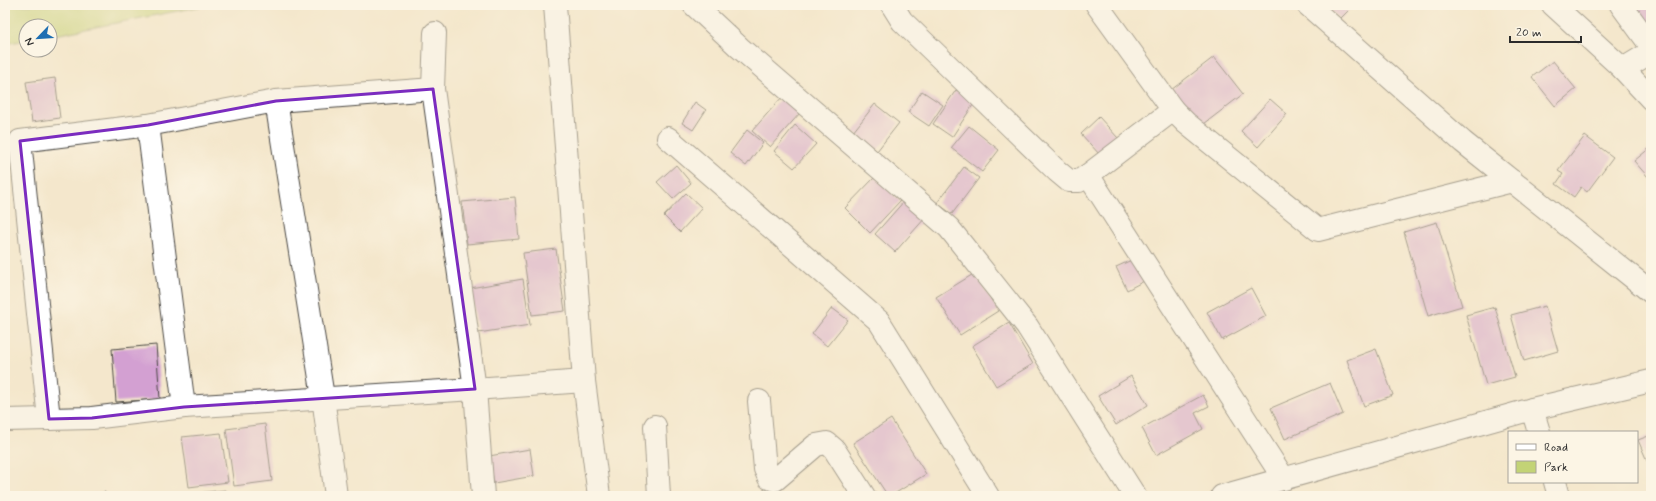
<svg xmlns="http://www.w3.org/2000/svg" width="1656" height="501" font-family="Mynerve,sans-serif">
	<style>
		.green { fill: #c3d376; stroke: #777f50 }
		.building { fill: #d3a0d2 }
		.lines { fill: none; stroke-linecap: round; stroke-linejoin: round }
		.minor-casing { stroke: #494743; stroke-width: 24 }
		.minor { stroke: #fff; stroke-width: 22 }
		.marked { fill: none; stroke: #7b2cbf; stroke-width: 3; stroke-linejoin: round }
	</style>
	<rect width="100%" height="100%" fill="#fcf5e5"/>
	<filter id="ink" filterUnits="userSpaceOnUse"><feTurbulence type="fractalNoise" baseFrequency=".025" numOctaves="2"/><feDisplacementMap in="SourceGraphic" scale="8" xChannelSelector="R" yChannelSelector="G"/><feConvolveMatrix kernelMatrix="1 2 1 2 8 2 1 2 1" color-interpolation-filters="sRGB"/></filter>
	<filter id="wash" filterUnits="userSpaceOnUse"><feTurbulence type="fractalNoise" baseFrequency=".012" numOctaves="4" result="noise"/><feDisplacementMap in="SourceGraphic" scale="16" xChannelSelector="R" yChannelSelector="G"/><feGaussianBlur stdDeviation="0.9" result="paint"/><feColorMatrix in="noise" values="0 0 0 0 0 0 0 0 0 0 0 0 0 0 0 0 0 1.4 0 .05"/><feComposite in="paint" operator="in"/></filter>
	<g filter="url(#wash)">
		<rect width="100%" height="100%" fill="#f4e7cc"/>
		<polygon class="green" points="5,5 208,5 50,36 50,26 26,26 26,40 5,44"/>
		<g id="blocks">
			<g class="building">
				<polygon points="1327,5 1354,5 1340,19 1326,6"/>
				<polygon points="1636,5 1651,5 1651,35"/>
				<polygon points="1214,57 1243,94 1200,127 1171,90"/>
				<polygon points="1553,61 1576,89 1555,106 1532,77"/>
				<polygon points="55,78 60,118 32,122 26,82"/>
				<polygon points="956,90 975,102 952,137 933,124"/>
				<polygon points="922,91 943,105 929,126 908,112"/>
				<polygon points="782,97 800,113 770,147 752,131"/>
				<polygon points="1270,99 1287,114 1258,147 1241,131"/>
				<polygon points="695,102 706,110 693,130 682,123"/>
				<polygon points="875,104 899,123 877,151 853,132"/>
				<polygon points="1099,117 1118,138 1100,155 1081,134"/>
				<polygon points="795,125 816,144 794,168 774,151"/>
				<polygon points="969,126 999,150 982,172 951,148"/>
				<polygon points="747,130 763,143 746,166 730,153"/>
				<polygon points="1585,136 1613,157 1587,192 1581,187 1574,197 1556,184 1563,174 1558,171"/>
				<polygon points="1651,147 1651,175 1648,177 1634,161"/>
				<polygon points="676,165 691,183 673,199 657,182"/>
				<polygon points="964,167 979,178 952,214 937,203"/>
				<polygon points="875,177 900,201 870,233 845,208"/>
				<polygon points="686,193 702,208 680,232 664,216"/>
				<polygon points="515,197 519,239 467,244 462,202"/>
				<polygon points="906,199 926,217 895,252 875,234"/>
				<polygon points="1437,222 1462,306 1428,316 1404,232"/>
				<polygon points="556,249 565,311 532,315 523,253"/>
				<polygon points="1136,258 1146,280 1127,290 1116,267"/>
				<polygon points="975,273 998,311 960,335 936,297"/>
				<polygon points="523,279 530,325 478,333 470,288"/>
				<polygon points="1251,288 1266,316 1222,340 1207,312"/>
				<polygon points="1545,306 1558,351 1524,361 1511,315"/>
				<polygon points="1495,307 1515,377 1486,385 1466,315"/>
				<polygon points="832,308 848,320 827,346 812,334"/>
				<polygon points="1009,323 1033,364 996,386 972,346"/>
				<polygon points="156,345 160,399 116,402 112,349"/>
				<polygon points="1376,349 1393,395 1364,406 1347,360"/>
				<polygon points="1131,376 1148,405 1116,425 1098,396"/>
				<polygon points="1330,383 1343,414 1285,439 1271,408"/>
				<polygon points="1203,395 1209,406 1195,413 1203,429 1156,455 1142,428"/>
				<polygon points="891,419 926,474 891,496 888,496 853,443"/>
				<polygon points="265,424 272,481 234,486 226,429"/>
				<polygon points="221,433 228,482 189,487 182,437"/>
				<polygon points="1651,435 1651,470 1638,440"/>
				<polygon points="530,449 534,476 494,483 489,456"/>
				<polygon points="226,490 227,496 189,496 188,494"/>
				<polygon points="105,492 106,496 82,496 82,495"/>
				<polygon points="544,493 544,496 520,496 520,495"/>
			</g>
		</g>
	</g>
	<g filter="url(#ink)">
		<use href="#blocks" fill-opacity="0" stroke="#494743" stroke-width="1"/>
		<g class="lines">
			<defs>
				<g id="minor">
					<polyline points="555,5 584,381 599,496"/>
					<polyline points="694,5 740,48 949,228 1027,326 1135,496"/>
					<polyline points="892,5 902,21 1057,171 1069,181 1079,181 1088,175 1284,479"/>
					<polyline points="1097,5 1173,110 1186,123 1318,230 1512,181"/>
					<polyline points="1308,5 1463,142 1651,292"/>
					<polyline points="1553,5 1623,69 1651,99"/>
					<polyline points="1621,5 1651,46"/>
					<polyline points="435,33 433,89 475,389 483,496"/>
					<polyline points="1623,69 1651,52"/>
					<polyline points="276,101 433,89"/>
					<polyline points="148,125 184,407"/>
					<polyline points="668,138 879,321 988,496"/>
					<polyline points="1088,175 1173,110"/>
					<polyline points="759,401 765,469 769,478 775,480 816,445 827,443 834,449 864,496"/>
					<polyline points="1532,409 1539,432"/>
					<polyline points="49,419 20,141 148,125 276,101 323,397 336,496"/>
					<polyline points="5,420 92,418 184,407 475,389 584,381"/>
					<polyline points="655,426 659,496"/>
					<polyline points="1555,482 1559,496"/>
					<polyline points="1222,496 1532,409 1651,381"/>
				</g>
			</defs>
			<use href="#minor" class="minor-casing"/>
			<use href="#minor" class="minor"/>
		</g>
	</g>
	<path d="M0 0H1656V501H0ZM433,89L475,389L184,407L92,418L49,419L20,141L148,125L276,101Z" fill="#f4e7cc" fill-opacity=".55" fill-rule="evenodd"/>
	<path class="marked" d="M433,89L475,389L184,407L92,418L49,419L20,141L148,125L276,101Z"/>
	<rect width="1656" height="501" fill="none" stroke="#fcf5e5" stroke-width="20"/>
	<rect x="1508" y="431" width="130" height="52" fill="#fcf5e5" stroke="#a8a49b"/>
	<rect x="1516" y="444" width="20" height="6" fill="#ffffff" stroke="#a8a49b"/>
	<text x="1544" y="451" font-size="12" fill="#2b2b2b">Road</text>
	<rect x="1516" y="461" width="20" height="12" fill="#c3d376" stroke="#a8a49b"/>
	<text x="1544" y="471" font-size="12" fill="#2b2b2b">Park</text>
	<g transform="translate(38 38) rotate(245)"><circle r="19" fill="#fcf5e5" stroke="#a8a49b"/>
	<path d="M0-3L7 15L0 10L-7 15Z" fill="#1f6fb2"/>
	<text y="-6" font-size="11" font-weight="bold" text-anchor="middle" fill="#2b2b2b">N</text>
	</g>
	<path d="M1510 36v6h71v-6" fill="none" stroke="#2b2b2b" stroke-width="2"/>
	<text x="1516" y="36" font-size="12" fill="#2b2b2b" stroke="#fcf5e5" stroke-width="3" paint-order="stroke">20 m</text>
</svg>
